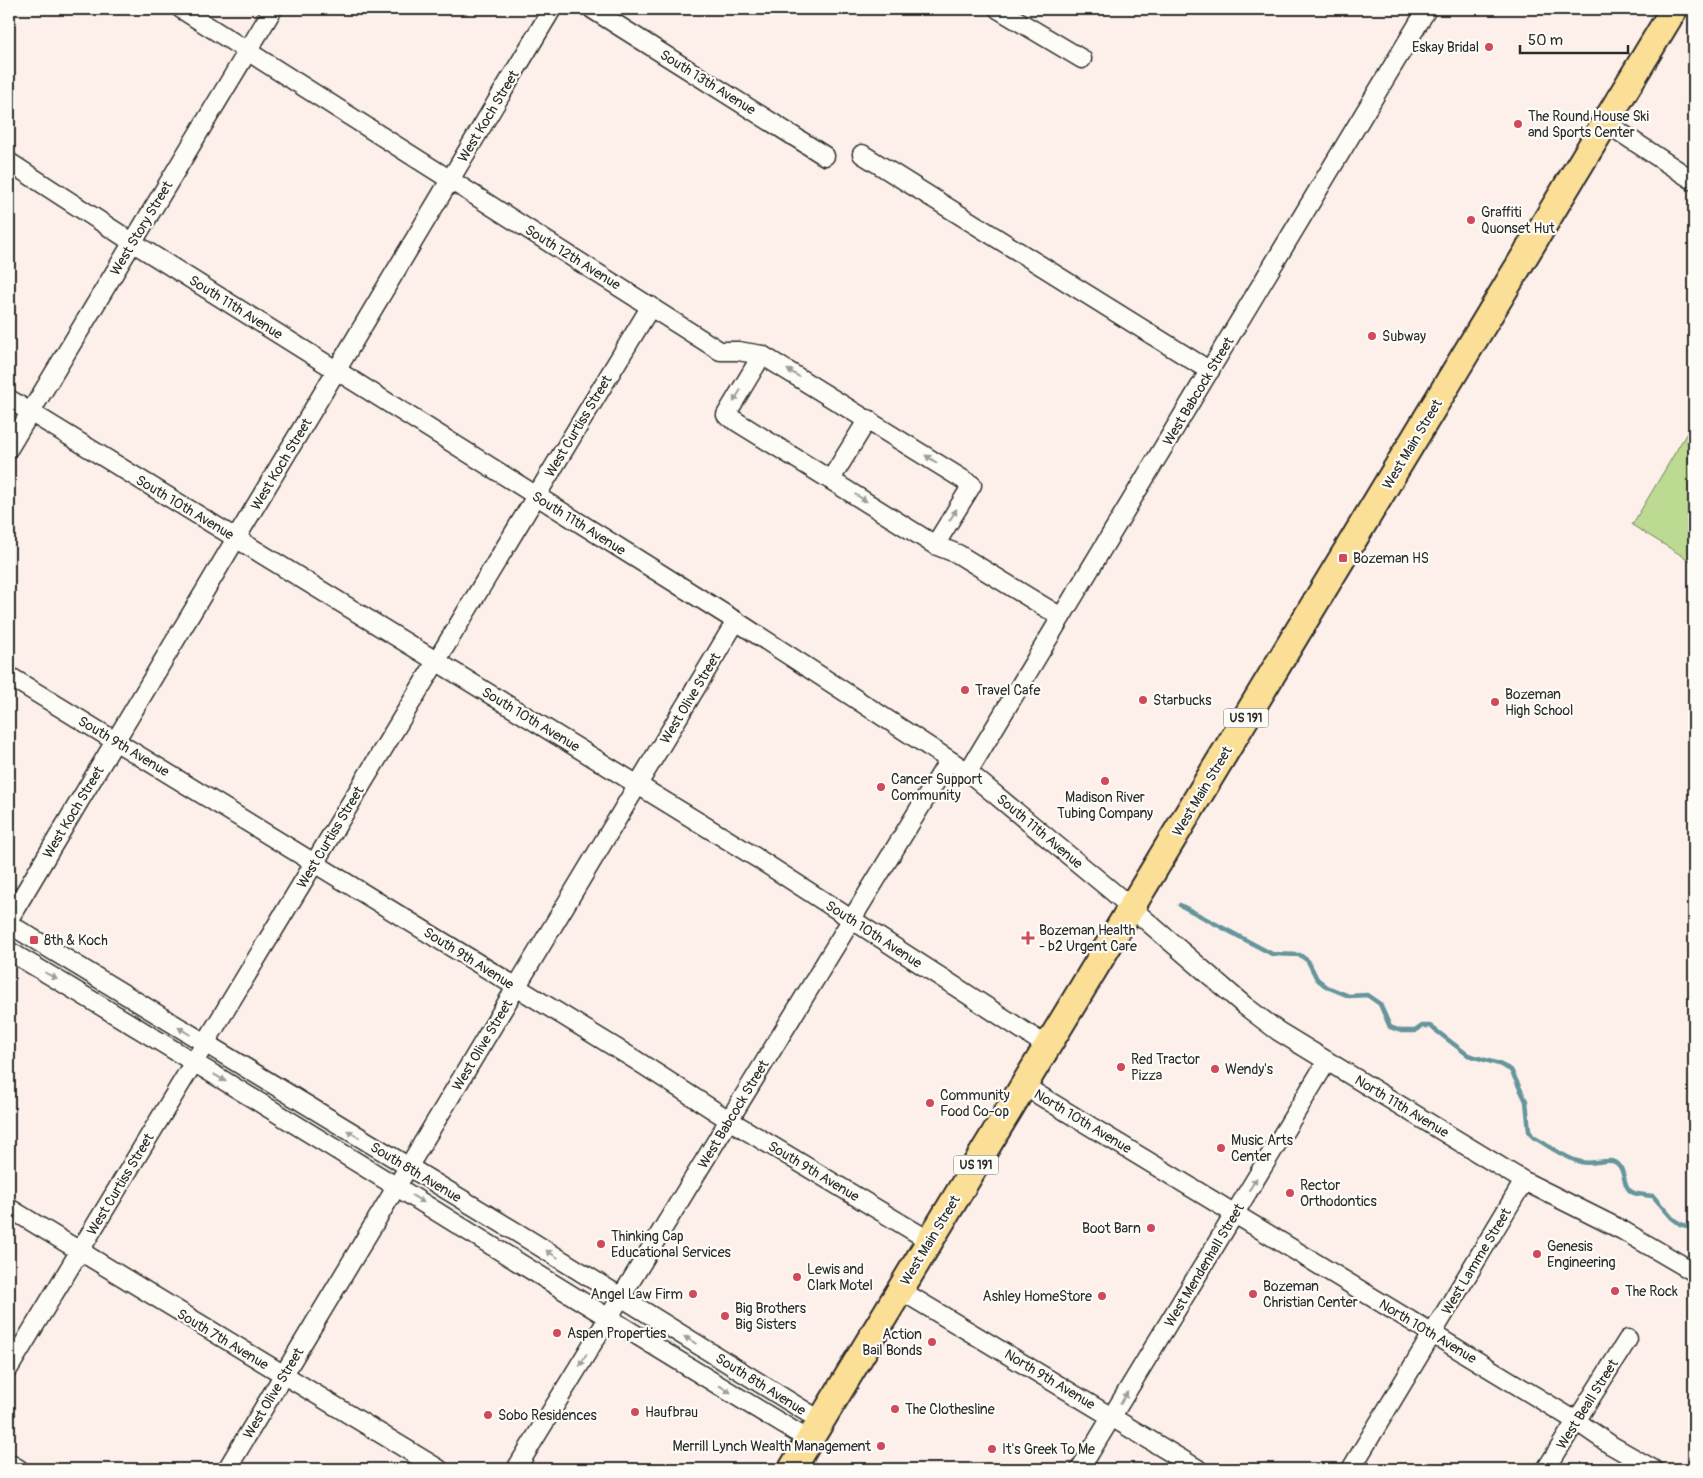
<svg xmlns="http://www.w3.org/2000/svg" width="1703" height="1478" font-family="Pangolin,sans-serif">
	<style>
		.green { fill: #bcda92; stroke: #74825e }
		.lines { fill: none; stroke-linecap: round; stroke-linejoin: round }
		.stream { stroke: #65959b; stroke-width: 4.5 }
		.minor-casing { stroke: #2b2b2b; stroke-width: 21 }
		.highway-casing { stroke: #2b2b2b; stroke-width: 30 }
		.minor { stroke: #fdfcf7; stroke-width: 18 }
		.highway { stroke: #fbdf96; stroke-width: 26 }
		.oneway { fill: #9e9e9b }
		.poi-dot { fill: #d1495b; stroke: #fdfcf7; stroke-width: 2 }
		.labels { text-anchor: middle; stroke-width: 4.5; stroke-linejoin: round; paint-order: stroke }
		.shield { fill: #fdfcf7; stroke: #6a6a68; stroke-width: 1 }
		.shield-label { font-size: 12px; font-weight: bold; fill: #2b2b2b }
		.poi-label { font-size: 14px; fill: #2b2b2b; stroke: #fdfcf7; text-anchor: start }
		.street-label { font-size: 14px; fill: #2b2b2b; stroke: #fdfcf7 }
	</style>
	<rect width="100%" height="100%" fill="#fdf0ea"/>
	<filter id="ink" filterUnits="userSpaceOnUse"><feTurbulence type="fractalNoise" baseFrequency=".02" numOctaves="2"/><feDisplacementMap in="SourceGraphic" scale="10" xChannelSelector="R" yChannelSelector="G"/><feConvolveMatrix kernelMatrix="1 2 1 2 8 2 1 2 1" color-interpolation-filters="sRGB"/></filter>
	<g filter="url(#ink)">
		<polygon class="green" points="1694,421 1694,563 1632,525"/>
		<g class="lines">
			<path class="stream" d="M1180,905L1272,954L1300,955L1308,961L1317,979L1327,987L1349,996L1367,995L1380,1004L1390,1027L1401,1031H1415L1422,1026H1430L1468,1055L1499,1064L1511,1070L1526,1101L1529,1131L1533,1137C1548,1145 1564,1158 1581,1162C1592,1165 1608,1158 1615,1162C1627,1168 1621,1189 1634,1193C1639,1195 1647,1195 1653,1196L1672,1218L1680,1224L1694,1228"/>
			<defs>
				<g id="minor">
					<polyline points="181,9 720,351 738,351 762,355 972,485 935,545"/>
					<polyline points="592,9 825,156"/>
					<polyline points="998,9 1082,59"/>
					<polyline points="1606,123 1694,181"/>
					<polyline points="862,154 1210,371"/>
					<polyline points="9,162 132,242 736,621 968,772 1113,892 1245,1006 1278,1031 1524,1181 1622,1230 1694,1272"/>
					<polyline points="762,355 726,415 935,545 958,554 1061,617"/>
					<polyline points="9,399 757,858 1047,1046"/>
					<polyline points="9,448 273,9"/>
					<polyline points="831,479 868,419"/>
					<polyline points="9,676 634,1059 729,1120 930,1241"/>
					<polyline points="968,772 1427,9"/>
					<polyline points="9,919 552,9"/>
					<polyline points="9,924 526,1238 821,1421"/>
					<path d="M9,951C278,1110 541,1279 809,1440"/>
					<polyline points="1024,1086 1576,1421 1611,1445 1653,1469"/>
					<polyline points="9,1208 439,1469"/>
					<polyline points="900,1290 1198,1469"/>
					<polyline points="9,1368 651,306"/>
					<polyline points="9,1463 19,1469"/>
					<polyline points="227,1469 736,621"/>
					<polyline points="516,1469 949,760"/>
					<polyline points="1080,1469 1327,1061"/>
					<polyline points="1351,1469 1524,1181"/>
					<polyline points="1546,1469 1628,1339"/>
				</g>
				<polyline id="highway" points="792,1469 1674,9"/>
			</defs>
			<use href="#minor" class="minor-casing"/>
			<use href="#highway" class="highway-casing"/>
			<use href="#minor" class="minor"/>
			<use href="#highway" class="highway"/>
		</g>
		<defs><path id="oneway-solid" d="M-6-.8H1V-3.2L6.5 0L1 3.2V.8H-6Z" transform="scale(1.25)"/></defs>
		<g class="oneway">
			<use href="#oneway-solid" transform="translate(793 373) rotate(-149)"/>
			<use href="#oneway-solid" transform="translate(737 396) rotate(121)"/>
			<use href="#oneway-solid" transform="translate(931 459) rotate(-147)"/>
			<use href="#oneway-solid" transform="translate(861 498) rotate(32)"/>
			<use href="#oneway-solid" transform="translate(953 515) rotate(-58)"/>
			<use href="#oneway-solid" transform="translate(51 976) rotate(30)"/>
			<use href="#oneway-solid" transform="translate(184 1031) rotate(-148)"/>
			<use href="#oneway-solid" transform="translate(220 1078) rotate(31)"/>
			<use href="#oneway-solid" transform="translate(353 1134) rotate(-149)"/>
			<use href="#oneway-solid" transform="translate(1253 1184) rotate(-58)"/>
			<use href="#oneway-solid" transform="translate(418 1199) rotate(31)"/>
			<use href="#oneway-solid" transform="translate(552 1254) rotate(-148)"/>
			<use href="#oneway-solid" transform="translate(690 1340) rotate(-149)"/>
			<use href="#oneway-solid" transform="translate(583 1360) rotate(121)"/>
			<use href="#oneway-solid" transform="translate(725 1389) rotate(31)"/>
			<use href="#oneway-solid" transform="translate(1124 1398) rotate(-59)"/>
		</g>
	</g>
	<g class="poi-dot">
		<circle cx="1489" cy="47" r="5"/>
		<circle cx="1518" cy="124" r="5"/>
		<circle cx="1471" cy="220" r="5"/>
		<circle cx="1372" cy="336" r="5"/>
		<rect x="1338" y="553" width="10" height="10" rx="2.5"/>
		<circle cx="965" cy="690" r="5"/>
		<circle cx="1143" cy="700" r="5"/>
		<circle cx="1495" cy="702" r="5"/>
		<circle cx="1105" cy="781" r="5"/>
		<circle cx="881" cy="787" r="5"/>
		<path d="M1025.5 930.5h5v5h5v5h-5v5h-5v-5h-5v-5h5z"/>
		<rect x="29" y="935" width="10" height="10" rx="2.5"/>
		<circle cx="1121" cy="1067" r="5"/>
		<circle cx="1215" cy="1069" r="5"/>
		<circle cx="930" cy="1103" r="5"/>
		<circle cx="1221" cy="1148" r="5"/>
		<circle cx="1290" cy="1193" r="5"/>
		<circle cx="1151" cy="1228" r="5"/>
		<circle cx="601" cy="1244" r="5"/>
		<circle cx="1537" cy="1254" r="5"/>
		<circle cx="797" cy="1277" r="5"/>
		<circle cx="1615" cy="1291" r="5"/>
		<circle cx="693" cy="1294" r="5"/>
		<circle cx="1253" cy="1294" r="5"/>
		<circle cx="1102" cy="1296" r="5"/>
		<circle cx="725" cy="1316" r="5"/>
		<circle cx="557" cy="1333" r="5"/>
		<circle cx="932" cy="1342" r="5"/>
		<circle cx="895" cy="1409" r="5"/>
		<circle cx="635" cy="1412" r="5"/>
		<circle cx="488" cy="1415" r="5"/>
		<circle cx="881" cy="1446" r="5"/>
		<circle cx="992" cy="1449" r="5"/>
	</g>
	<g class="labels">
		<g class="shield">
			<rect x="1223.5" y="708.5" width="45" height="19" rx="4"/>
			<rect x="953.5" y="1155.5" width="45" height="19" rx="4"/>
		</g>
		<g class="shield-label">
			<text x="1246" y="722">US 191</text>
			<text x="976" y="1169">US 191</text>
		</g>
		<g class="poi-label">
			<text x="1479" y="52" text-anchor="end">Eskay Bridal</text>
			<text x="1528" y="121">The Round House Ski<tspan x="1528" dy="16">and Sports Center</tspan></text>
			<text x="1481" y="217">Graffiti<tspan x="1481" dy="16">Quonset Hut</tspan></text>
			<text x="1382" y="341">Subway</text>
			<text x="1353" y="563">Bozeman HS</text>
			<text x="975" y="695">Travel Cafe</text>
			<text x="1505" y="699">Bozeman<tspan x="1505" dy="16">High School</tspan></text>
			<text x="1153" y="705">Starbucks</text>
			<text x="891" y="784">Cancer Support<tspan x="891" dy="16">Community</tspan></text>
			<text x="1105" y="802" text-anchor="middle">Madison River<tspan x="1105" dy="16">Tubing Company</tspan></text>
			<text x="1039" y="935">Bozeman Health<tspan x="1039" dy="16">- b2 Urgent Care</tspan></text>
			<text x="44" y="945">8th &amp; Koch</text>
			<text x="1131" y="1064">Red Tractor<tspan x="1131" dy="16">Pizza</tspan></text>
			<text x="1225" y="1074">Wendy's</text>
			<text x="940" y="1100">Community<tspan x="940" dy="16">Food Co-op</tspan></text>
			<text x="1231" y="1145">Music Arts<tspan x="1231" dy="16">Center</tspan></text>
			<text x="1300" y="1190">Rector<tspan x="1300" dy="16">Orthodontics</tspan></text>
			<text x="1141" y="1233" text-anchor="end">Boot Barn</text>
			<text x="611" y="1241">Thinking Cap<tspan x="611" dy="16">Educational Services</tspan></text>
			<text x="1547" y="1251">Genesis<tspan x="1547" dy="16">Engineering</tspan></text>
			<text x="807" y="1274">Lewis and<tspan x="807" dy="16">Clark Motel</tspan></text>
			<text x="1263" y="1291">Bozeman<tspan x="1263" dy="16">Christian Center</tspan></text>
			<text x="1625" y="1296">The Rock</text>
			<text x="683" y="1299" text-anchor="end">Angel Law Firm</text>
			<text x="1092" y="1301" text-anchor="end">Ashley HomeStore</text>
			<text x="735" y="1313">Big Brothers<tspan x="735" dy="16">Big Sisters</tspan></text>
			<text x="567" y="1338">Aspen Properties</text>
			<text x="922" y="1339" text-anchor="end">Action<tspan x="922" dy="16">Bail Bonds</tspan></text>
			<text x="905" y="1414">The Clothesline</text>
			<text x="645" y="1417">Haufbrau</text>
			<text x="498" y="1420">Sobo Residences</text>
			<text x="871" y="1451" text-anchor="end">Merrill Lynch Wealth Management</text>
			<text x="1002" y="1454">It's Greek To Me</text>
		</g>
		<g class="street-label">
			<text transform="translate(708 82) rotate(32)" y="5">South 13th Avenue</text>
			<text transform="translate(488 116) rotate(-59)" y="5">West Koch Street</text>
			<text transform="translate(141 228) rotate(-59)" y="5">West Story Street</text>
			<text transform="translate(573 257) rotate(32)" y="5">South 12th Avenue</text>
			<text transform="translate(236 307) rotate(32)" y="5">South 11th Avenue</text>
			<text transform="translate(1198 391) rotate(-59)" y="5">West Babcock Street</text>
			<text transform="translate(578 426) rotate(-59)" y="5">West Curtiss Street</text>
			<text transform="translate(1412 444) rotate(-59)" y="5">West Main Street</text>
			<text transform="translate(281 464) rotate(-59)" y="5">West Koch Street</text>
			<text transform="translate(185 507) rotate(31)" y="5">South 10th Avenue</text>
			<text transform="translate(579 523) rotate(32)" y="5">South 11th Avenue</text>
			<text transform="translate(690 698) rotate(-59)" y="5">West Olive Street</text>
			<text transform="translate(531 719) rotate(31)" y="5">South 10th Avenue</text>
			<text transform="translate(124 746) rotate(31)" y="5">South 9th Avenue</text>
			<text transform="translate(1202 791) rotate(-59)" y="5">West Main Street</text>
			<text transform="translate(73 812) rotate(-59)" y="5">West Koch Street</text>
			<text transform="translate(1040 831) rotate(40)" y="5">South 11th Avenue</text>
			<text transform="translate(330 837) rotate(-59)" y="5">West Curtiss Street</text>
			<text transform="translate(874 934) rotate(33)" y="5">South 10th Avenue</text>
			<text transform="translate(469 958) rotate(32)" y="5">South 9th Avenue</text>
			<text transform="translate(482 1045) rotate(-59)" y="5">West Olive Street</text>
			<text transform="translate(1402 1106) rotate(31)" y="5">North 11th Avenue</text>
			<text transform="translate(733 1114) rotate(-59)" y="5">West Babcock Street</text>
			<text transform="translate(1083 1121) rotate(31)" y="5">North 10th Avenue</text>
			<text transform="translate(814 1171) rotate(31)" y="5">South 9th Avenue</text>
			<text transform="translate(416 1172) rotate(31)" y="5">South 8th Avenue</text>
			<text transform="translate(120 1184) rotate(-59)" y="5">West Curtiss Street</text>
			<text transform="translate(930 1240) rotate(-59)" y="5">West Main Street</text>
			<text transform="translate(1476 1261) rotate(-59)" y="5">West Lamme Street</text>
			<text transform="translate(1204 1265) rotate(-59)" y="5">West Mendenhall Street</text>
			<text transform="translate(1428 1331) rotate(31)" y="5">North 10th Avenue</text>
			<text transform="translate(223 1339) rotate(31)" y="5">South 7th Avenue</text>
			<text transform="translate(1050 1379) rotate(31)" y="5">North 9th Avenue</text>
			<text transform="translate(761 1384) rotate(32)" y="5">South 8th Avenue</text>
			<text transform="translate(273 1393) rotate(-59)" y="5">West Olive Street</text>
			<text transform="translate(1587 1404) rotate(-58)" y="5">West Beall Street</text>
		</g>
	</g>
	<rect width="1703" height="1478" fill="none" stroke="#fdfcf7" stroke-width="30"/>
	<rect x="15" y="15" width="1673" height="1448" fill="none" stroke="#2b2b2b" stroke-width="2" filter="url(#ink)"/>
	<path d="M1520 45v8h108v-8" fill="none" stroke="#2b2b2b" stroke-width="2.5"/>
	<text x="1528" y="45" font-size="15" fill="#2b2b2b" stroke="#fdfcf7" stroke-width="4" paint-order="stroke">50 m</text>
</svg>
